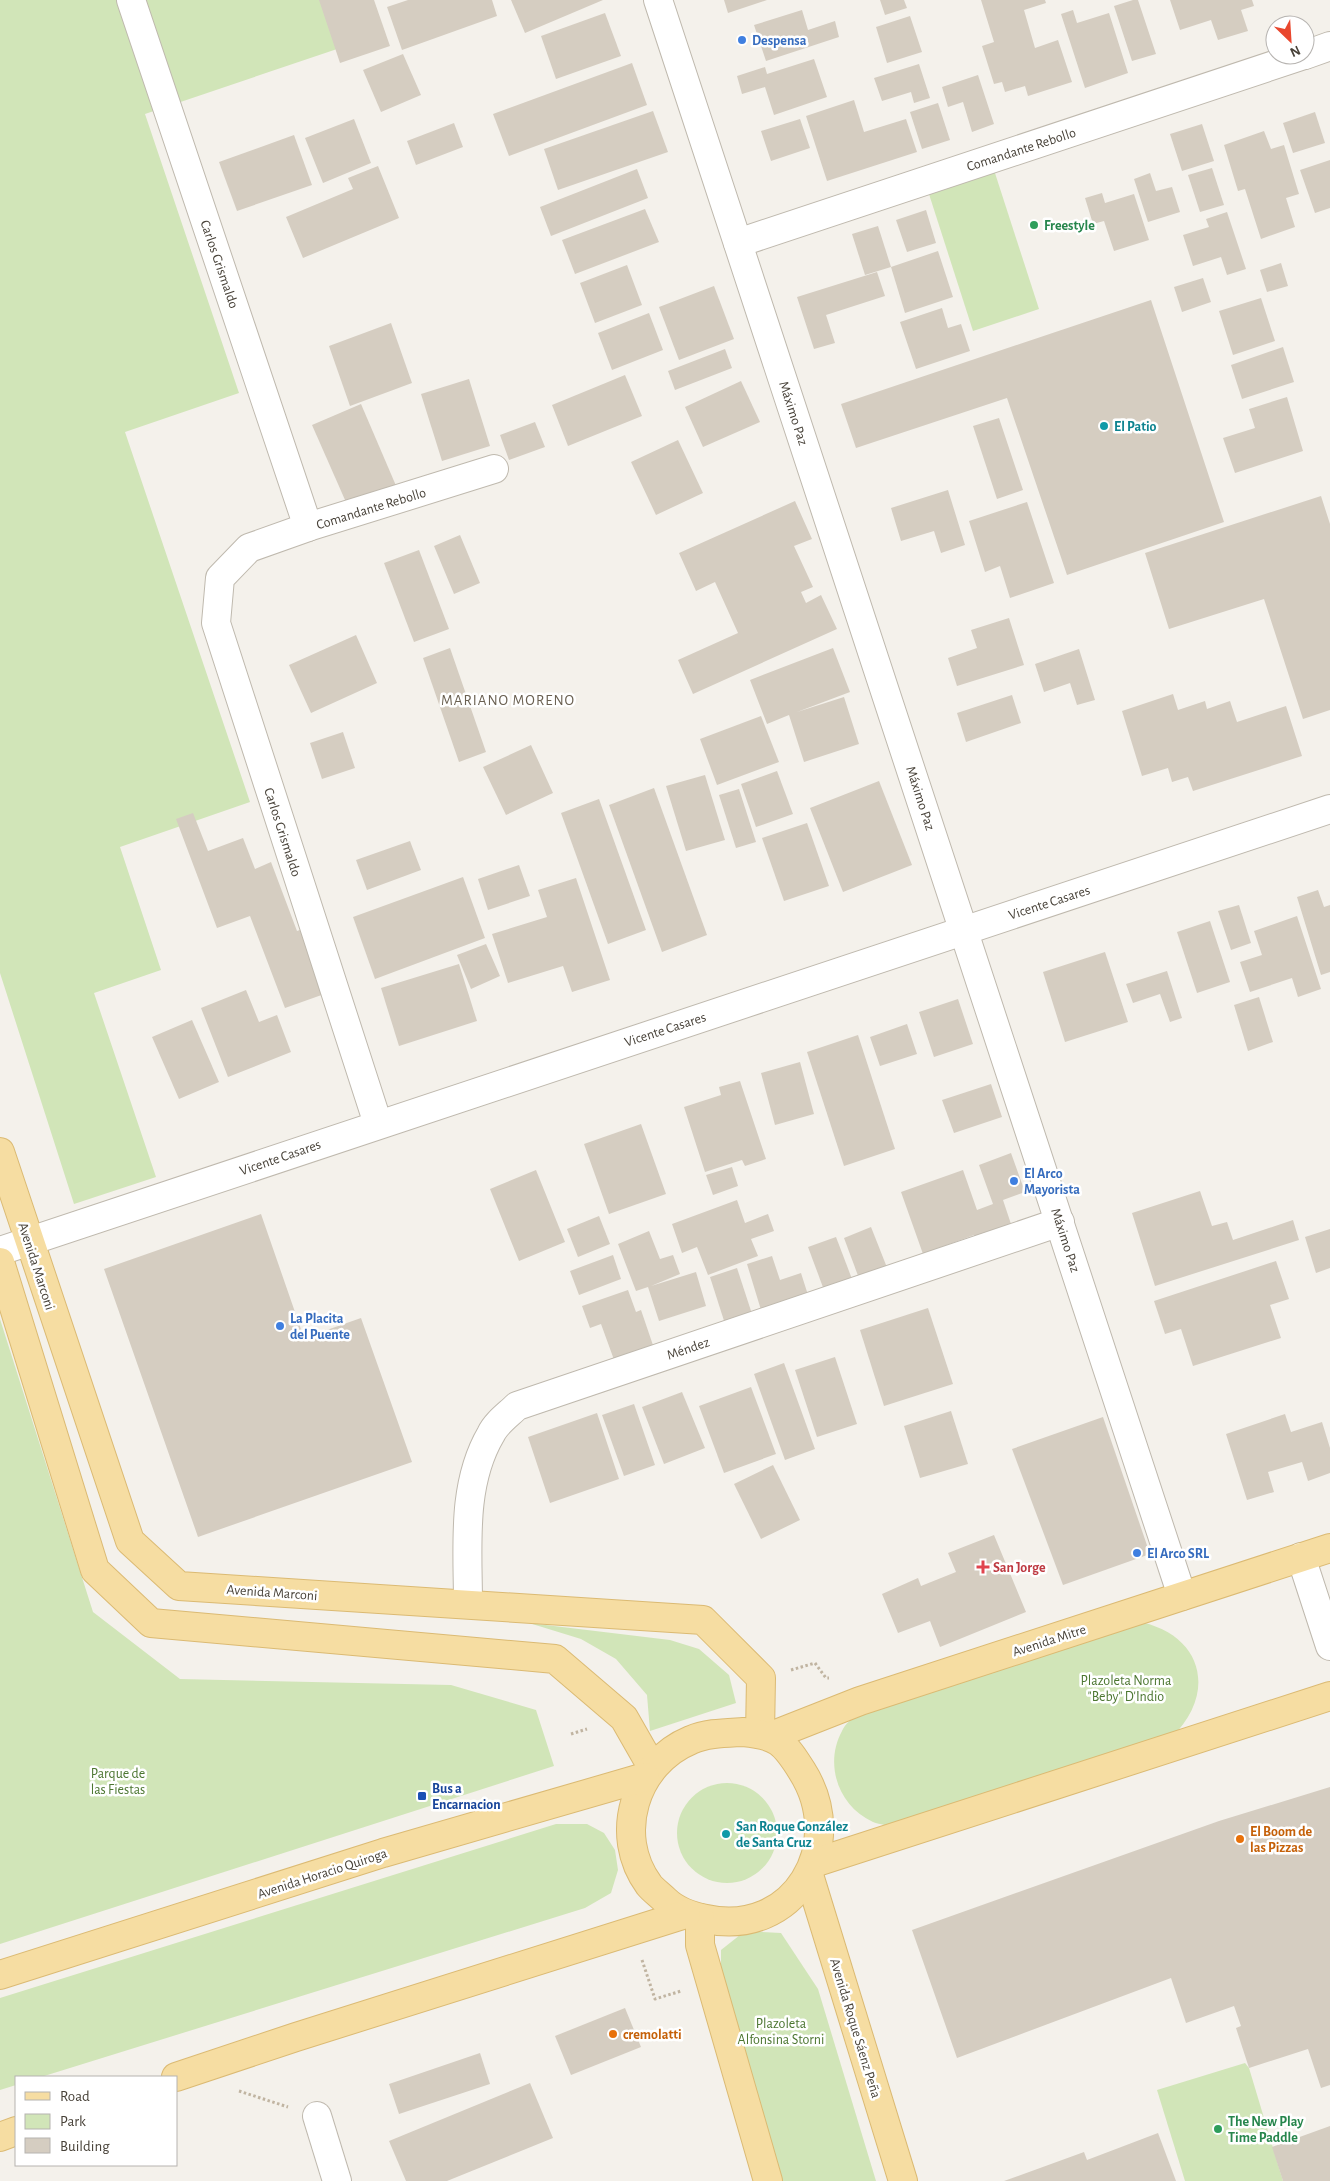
<svg xmlns="http://www.w3.org/2000/svg" width="1330" height="2181" font-family="'Alegreya Sans',sans-serif">
	<style>
		.green { fill: #d1e5b8 }
		.building { fill: #d5cdc1 }
		.lines { fill: none; stroke-linecap: round; stroke-linejoin: round }
		.minor-casing { stroke: #bfb9ae; stroke-width: 30 }
		.major-casing { stroke: #dbba73; stroke-width: 30 }
		.path { stroke: #c0b4a1; stroke-width: 3; stroke-dasharray: 2.5 2.5; stroke-linecap: butt }
		.minor { stroke: #fff; stroke-width: 28 }
		.major { stroke: #f6dda2; stroke-width: 28 }
		.shop-dot { fill: #3f7fe0; stroke: #fff; stroke-width: 2 }
		.leisure-dot { fill: #2e9e5b; stroke: #fff; stroke-width: 2 }
		.culture-dot { fill: #0f9aa8; stroke: #fff; stroke-width: 2 }
		.health-dot { fill: #e0444e; stroke: #fff; stroke-width: 2 }
		.transit-dot { fill: #1a4fb4; stroke: #fff; stroke-width: 2 }
		.food-dot { fill: #e8710a; stroke: #fff; stroke-width: 2 }
		.labels { text-anchor: middle; stroke-width: 5; stroke-linejoin: round; paint-order: stroke }
		.shop-label { font-size: 14px; font-weight: bold; fill: #366cbe; stroke: #fff; text-anchor: start }
		.street-label { font-size: 14px; fill: #484239; stroke: #fff }
		.leisure-label { font-size: 14px; font-weight: bold; fill: #27864d; stroke: #fff; text-anchor: start }
		.culture-label { font-size: 14px; font-weight: bold; fill: #0d838f; stroke: #fff; text-anchor: start }
		.health-label { font-size: 14px; font-weight: bold; fill: #be3a42; stroke: #fff; text-anchor: start }
		.park-label { font-size: 14px; fill: #4c7631; stroke: #fff }
		.transit-label { font-size: 14px; font-weight: bold; fill: #164399; stroke: #fff; text-anchor: start }
		.food-label { font-size: 14px; font-weight: bold; fill: #c56008; stroke: #fff; text-anchor: start }
		.neighbourhood-label { font-size: 15px; letter-spacing: 1px; fill: #6a6051; stroke: #fff }
	</style>
	<rect width="100%" height="100%" fill="#f4f1eb"/>
	<g class="green">
		<polygon points="0,0 327,0 343,47 145,114 239,393 125,432 250,802 120,847 161,970 94,993 156,1177 74,1204 0,973"/>
		<polygon points="994,170 1039,309 973,331 928,191"/>
		<polygon points="0,1319 93,1612 180,1679 451,1685 536,1710 554,1766 0,1944"/>
		<path d="M1135,1621C1202,1632 1219,1692 1171,1738L896,1827C889,1825 880,1825 873,1822C838,1806 824,1764 842,1731C845,1724 852,1719 857,1713Z"/>
		<polygon points="529,1623 670,1640 699,1649 729,1675 736,1703 650,1731 647,1695 616,1659 581,1639"/>
		<circle cx="727" cy="1833" r="50"/>
		<polygon points="556,1824 587,1824 604,1833 615,1850 618,1870 611,1893 585,1908 41,2077 16,2077 16,2085 0,2090 0,1998"/>
		<polygon points="745,1931 781,1933 818,1989 876,2181 779,2181 721,1995 721,1950"/>
		<polygon points="1245,2063 1249,2068 1283,2181 1185,2181 1157,2090"/>
	</g>
	<g class="building">
		<polygon points="319,0 374,0 390,46 340,63"/>
		<polygon points="408,0 492,0 497,16 402,50 387,7"/>
		<polygon points="511,0 603,0 525,33"/>
		<polygon points="724,0 767,0 728,13"/>
		<polygon points="880,0 904,0 907,8 885,15"/>
		<polygon points="981,0 1045,0 1046,3 1024,10 1035,48 1058,40 1072,82 1028,96 1025,86 1005,92 1002,82 994,84 982,46 994,42"/>
		<polygon points="1133,0 1138,0 1156,54 1132,61 1114,6"/>
		<polygon points="1170,0 1252,0 1254,6 1241,10 1248,31 1218,40 1211,20 1180,30"/>
		<polygon points="802,10 808,30 835,21 839,37 766,61 754,25"/>
		<polygon points="1073,10 1077,23 1109,13 1128,73 1085,88 1061,14"/>
		<polygon points="605,13 621,56 556,79 541,36"/>
		<polygon points="910,16 922,52 887,63 876,27"/>
		<polygon points="403,54 421,95 381,112 363,70"/>
		<polygon points="814,59 827,97 774,115 765,87 742,94 737,76 765,67 767,74"/>
		<polygon points="632,63 647,105 509,156 493,114"/>
		<polygon points="919,64 930,98 914,103 911,92 882,101 874,78"/>
		<polygon points="978,75 994,124 972,132 963,102 948,107 942,87"/>
		<polygon points="854,100 864,132 906,119 917,152 827,181 806,116"/>
		<polygon points="938,103 950,140 922,149 910,112"/>
		<polygon points="653,111 668,152 558,190 544,149"/>
		<polygon points="1315,112 1325,143 1293,153 1283,123"/>
		<polygon points="354,119 371,163 323,183 305,138"/>
		<polygon points="800,119 810,148 771,161 761,131"/>
		<polygon points="454,123 463,147 416,165 407,141"/>
		<polygon points="1202,124 1214,161 1182,171 1170,134"/>
		<polygon points="1264,131 1271,149 1284,145 1299,194 1286,198 1295,227 1261,239 1245,189 1238,191 1224,145"/>
		<polygon points="294,135 312,185 237,211 219,162"/>
		<polygon points="1330,160 1330,208 1315,213 1300,170"/>
		<polygon points="378,166 399,218 303,258 286,217 353,189 348,178"/>
		<polygon points="1212,168 1224,205 1200,212 1188,175"/>
		<polygon points="637,169 648,198 551,236 540,207"/>
		<polygon points="1150,173 1156,191 1172,187 1180,212 1148,222 1134,179"/>
		<polygon points="1102,193 1105,203 1134,194 1149,240 1114,251 1104,221 1093,224 1085,198"/>
		<polygon points="645,209 659,242 575,274 562,240"/>
		<polygon points="926,210 936,243 907,252 896,220"/>
		<polygon points="1227,212 1246,269 1227,275 1221,257 1193,266 1183,235 1209,227 1206,219"/>
		<polygon points="878,226 891,267 865,275 852,234"/>
		<polygon points="938,251 953,297 905,313 891,267"/>
		<polygon points="1281,263 1288,286 1267,292 1260,270"/>
		<polygon points="627,265 642,305 595,323 580,283"/>
		<polygon points="877,272 885,296 826,315 835,343 814,349 797,297"/>
		<polygon points="1203,278 1211,302 1182,312 1174,287"/>
		<polygon points="714,286 734,339 679,360 659,307"/>
		<polygon points="1261,298 1275,341 1233,355 1219,311"/>
		<polygon points="1151,300 1224,522 1067,575 1007,398 856,448 841,404"/>
		<polygon points="942,308 948,328 961,324 970,351 916,369 900,322"/>
		<polygon points="649,313 663,350 612,370 598,333"/>
		<polygon points="391,323 412,383 350,406 329,346"/>
		<polygon points="1283,347 1294,382 1242,399 1231,365"/>
		<polygon points="725,349 732,368 675,390 668,371"/>
		<polygon points="625,375 642,416 568,446 552,405"/>
		<polygon points="469,379 490,446 442,461 421,394"/>
		<polygon points="741,381 760,422 703,447 685,407"/>
		<polygon points="1287,397 1303,451 1235,473 1223,438 1255,428 1249,409"/>
		<polygon points="361,404 397,488 349,509 312,425"/>
		<polygon points="999,418 1023,490 997,499 973,426"/>
		<polygon points="535,422 545,447 509,460 500,435"/>
		<polygon points="678,440 703,493 656,515 631,462"/>
		<polygon points="948,490 965,545 941,553 934,531 901,541 891,508"/>
		<polygon points="1321,496 1330,524 1330,710 1303,719 1264,599 1169,629 1145,553"/>
		<polygon points="795,501 812,539 794,546 813,587 801,592 806,603 821,595 837,629 693,694 678,660 738,633 715,582 696,591 679,553"/>
		<polygon points="1027,502 1054,583 1010,598 1000,566 985,572 969,521"/>
		<polygon points="460,535 480,583 454,594 434,546"/>
		<polygon points="419,550 449,629 414,642 384,563"/>
		<polygon points="1009,618 1024,665 957,686 948,658 977,648 971,630"/>
		<polygon points="356,635 377,683 311,713 289,665"/>
		<polygon points="450,648 486,752 459,762 423,658"/>
		<polygon points="833,648 850,692 797,712 844,697 859,744 804,762 789,715 767,724 750,680"/>
		<polygon points="1079,649 1095,700 1077,705 1070,683 1044,692 1035,664"/>
		<polygon points="1173,694 1178,710 1205,701 1207,709 1230,701 1237,722 1286,706 1302,756 1193,791 1188,777 1172,782 1168,768 1142,776 1122,711"/>
		<polygon points="1012,695 1021,723 966,742 957,713"/>
		<polygon points="761,716 779,762 717,785 700,739"/>
		<polygon points="343,732 355,768 322,779 310,743"/>
		<polygon points="531,745 553,793 506,815 483,767"/>
		<polygon points="777,771 793,814 756,827 741,784"/>
		<polygon points="705,775 725,840 686,851 666,786"/>
		<polygon points="879,781 912,865 843,892 810,808"/>
		<polygon points="654,788 707,935 662,952 609,805"/>
		<polygon points="739,789 756,842 736,848 719,795"/>
		<polygon points="599,799 646,930 608,944 561,813"/>
		<polygon points="193,813 208,851 243,838 255,869 271,862 297,931 306,928 330,992 285,1008 250,916 217,928 176,819"/>
		<polygon points="807,823 829,886 784,901 762,838"/>
		<polygon points="410,841 421,870 367,890 356,860"/>
		<polygon points="519,865 530,896 488,910 478,879"/>
		<polygon points="463,877 485,938 375,979 353,917"/>
		<polygon points="576,878 610,980 572,992 563,966 508,983 492,934 547,917 538,890"/>
		<polygon points="1318,890 1324,907 1330,905 1330,972 1321,975 1297,897"/>
		<polygon points="1239,905 1251,943 1231,950 1218,911"/>
		<polygon points="1297,916 1321,989 1298,997 1292,978 1250,992 1240,962 1262,955 1254,931"/>
		<polygon points="1210,921 1230,982 1197,993 1177,932"/>
		<polygon points="486,944 500,976 471,989 457,955"/>
		<polygon points="1105,952 1128,1022 1065,1042 1043,972"/>
		<polygon points="459,964 477,1021 399,1046 381,988"/>
		<polygon points="1167,971 1182,1018 1170,1022 1160,994 1133,1003 1126,984"/>
		<polygon points="246,990 259,1022 277,1015 291,1052 228,1077 201,1008"/>
		<polygon points="1259,997 1273,1042 1248,1051 1234,1005"/>
		<polygon points="958,999 973,1044 934,1057 919,1012"/>
		<polygon points="192,1020 219,1082 179,1099 152,1037"/>
		<polygon points="907,1024 917,1054 880,1066 870,1037"/>
		<polygon points="858,1035 895,1149 844,1166 807,1052"/>
		<polygon points="800,1062 814,1114 775,1125 761,1073"/>
		<polygon points="740,1081 766,1159 745,1166 742,1160 705,1172 684,1107 721,1095 719,1087"/>
		<polygon points="991,1084 1002,1117 954,1133 942,1100"/>
		<polygon points="641,1124 666,1194 609,1214 584,1144"/>
		<polygon points="1011,1153 1025,1192 1003,1200 1012,1227 976,1240 974,1235 923,1254 901,1192 963,1170 977,1210 993,1204 979,1165"/>
		<polygon points="732,1167 738,1186 713,1195 706,1175"/>
		<polygon points="536,1170 565,1242 519,1261 490,1189"/>
		<polygon points="1200,1191 1212,1226 1227,1222 1233,1240 1293,1220 1299,1240 1155,1286 1132,1213"/>
		<polygon points="737,1200 745,1223 768,1214 774,1231 751,1239 758,1256 708,1275 697,1247 682,1253 672,1224"/>
		<polygon points="261,1214 304,1338 361,1318 412,1462 198,1537 104,1269"/>
		<polygon points="599,1216 610,1244 578,1257 567,1229"/>
		<polygon points="871,1227 888,1270 860,1281 844,1238"/>
		<polygon points="1330,1229 1330,1268 1316,1273 1305,1237"/>
		<polygon points="649,1231 660,1259 673,1255 680,1274 651,1286 696,1272 706,1306 659,1321 648,1287 636,1291 618,1244"/>
		<polygon points="836,1237 852,1279 824,1290 808,1247"/>
		<polygon points="613,1255 621,1279 579,1295 570,1271"/>
		<polygon points="772,1256 780,1280 801,1273 808,1295 761,1310 747,1264"/>
		<polygon points="1276,1261 1289,1299 1270,1305 1281,1338 1193,1366 1181,1329 1165,1334 1154,1301"/>
		<polygon points="737,1268 753,1317 726,1327 710,1277"/>
		<polygon points="628,1290 636,1312 641,1310 656,1354 617,1368 601,1324 590,1328 582,1306"/>
		<polygon points="928,1308 953,1384 884,1406 860,1330"/>
		<polygon points="835,1357 857,1424 817,1437 795,1370"/>
		<polygon points="784,1363 815,1449 785,1460 754,1374"/>
		<polygon points="751,1387 776,1454 724,1473 699,1406"/>
		<polygon points="682,1392 705,1448 664,1464 642,1407"/>
		<polygon points="634,1404 655,1465 624,1476 602,1415"/>
		<polygon points="951,1411 968,1464 920,1478 904,1426"/>
		<polygon points="597,1413 619,1479 550,1503 528,1437"/>
		<polygon points="1285,1414 1291,1432 1322,1422 1330,1448 1330,1473 1308,1481 1302,1462 1268,1472 1274,1492 1247,1500 1226,1434"/>
		<polygon points="1103,1417 1150,1554 1063,1585 1012,1449"/>
		<polygon points="773,1465 800,1520 761,1539 734,1484"/>
		<polygon points="994,1535 1026,1612 940,1647 930,1621 898,1633 882,1594 918,1578 921,1586 956,1572 948,1553"/>
		<polygon points="1330,1787 1330,2085 1321,2088 1308,2049 1249,2068 1236,2028 1241,2026 1234,2006 1186,2023 1171,1978 957,2058 912,1930 1219,1821"/>
		<polygon points="625,2008 641,2047 571,2075 555,2036"/>
		<polygon points="480,2053 490,2084 399,2114 389,2084"/>
		<polygon points="530,2083 553,2138 447,2181 406,2181 389,2141"/>
		<polygon points="1330,2126 1330,2181 1283,2181 1272,2147"/>
		<polygon points="1158,2133 1176,2181 1004,2181 1084,2152 1087,2160"/>
	</g>
	<g class="lines">
		<defs>
			<g id="minor">
				<polyline points="131,0 308,527"/>
				<polyline points="658,0 1182,1596"/>
				<polyline points="1305,55 1330,46"/>
				<polyline points="738,243 1304,55"/>
				<polyline points="378,1124 216,623 220,578 249,548 308,527 494,469"/>
				<polyline points="0,1251 1330,809"/>
				<polyline points="1301,1557 1330,1646"/>
				<path d="M468,1604C468,1548 461,1485 491,1434C496,1423 509,1414 517,1406L1060,1222"/>
				<polyline points="317,2116 337,2181"/>
			</g>
			<g id="major">
				<polyline points="0,1152 130,1541 179,1586 703,1620 761,1678 760,1734"/>
				<polyline points="0,1262 95,1570 151,1623 555,1659 624,1718 652,1767"/>
				<path d="M743,1732C777,1735 784,1742 802,1771C849,1845 794,1938 706,1919C691,1916 676,1911 665,1900C660,1895 653,1890 649,1885C612,1835 635,1763 691,1740C707,1733 726,1733 743,1732Z"/>
				<polyline points="771,1736 860,1701 1330,1548"/>
				<polyline points="814,1863 1330,1696"/>
				<polyline points="809,1875 903,2181"/>
				<polyline points="700,1918 700,1945 768,2181"/>
				<polyline points="0,1975 383,1853 645,1777"/>
				<polyline points="176,2077 296,2037 686,1914"/>
				<polyline points="0,2137 16,2131"/>
			</g>
		</defs>
		<use href="#minor" class="minor-casing"/>
		<use href="#major" class="major-casing"/>
		<g class="path">
			<polyline points="791,1670 815,1663 826,1678 829,1678"/>
			<polyline points="571,1734 587,1729"/>
			<polyline points="642,1960 655,1999 681,1991"/>
			<polyline points="239,2091 288,2107"/>
		</g>
		<use href="#minor" class="minor"/>
		<use href="#major" class="major"/>
	</g>
	<g class="shop-dot">
		<circle cx="742" cy="40" r="5"/>
		<circle cx="1014" cy="1181" r="5"/>
		<circle cx="280" cy="1326" r="5"/>
		<circle cx="1137" cy="1553" r="5"/>
	</g>
	<g class="leisure-dot">
		<circle cx="1034" cy="225" r="5"/>
		<circle cx="1218" cy="2129" r="5"/>
	</g>
	<g class="culture-dot">
		<circle cx="1104" cy="426" r="5"/>
		<circle cx="726" cy="1834" r="5"/>
	</g>
	<path class="health-dot" d="M980.5 1559.5h5v5h5v5h-5v5h-5v-5h-5v-5h5z"/>
	<rect class="transit-dot" x="417" y="1791" width="10" height="10" rx="2.5"/>
	<g class="food-dot">
		<circle cx="1240" cy="1839" r="5"/>
		<circle cx="613" cy="2034" r="5"/>
	</g>
	<g class="labels">
		<g class="shop-label">
			<text x="752" y="45">Despensa</text>
			<text x="1024" y="1178">El Arco<tspan x="1024" dy="16">Mayorista</tspan></text>
			<text x="290" y="1323">La Placita<tspan x="290" dy="16">del Puente</tspan></text>
			<text x="1147" y="1558">El Arco SRL</text>
		</g>
		<g class="street-label">
			<text transform="translate(1021 149) rotate(-18)" y="5">Comandante Rebollo</text>
			<text transform="translate(220 264) rotate(71)" y="5">Carlos Grismaldo</text>
			<text transform="translate(794 413) rotate(72)" y="5">Máximo Paz</text>
			<text transform="translate(371 508) rotate(-17)" y="5">Comandante Rebollo</text>
			<text transform="translate(921 798) rotate(72)" y="5">Máximo Paz</text>
			<text transform="translate(283 832) rotate(72)" y="5">Carlos Grismaldo</text>
			<text transform="translate(1049 902) rotate(-18)" y="5">Vicente Casares</text>
			<text transform="translate(665 1029) rotate(-18)" y="5">Vicente Casares</text>
			<text transform="translate(280 1157) rotate(-19)" y="5">Vicente Casares</text>
			<text transform="translate(1066 1240) rotate(72)" y="5">Máximo Paz</text>
			<text transform="translate(37 1266) rotate(72)" y="5">Avenida Marconi</text>
			<text transform="translate(688 1348) rotate(-19)" y="5">Méndez</text>
			<text transform="translate(272 1592) rotate(4)" y="5">Avenida Marconi</text>
			<text transform="translate(1049 1640) rotate(-18)" y="5">Avenida Mitre</text>
			<text transform="translate(322 1873) rotate(-18)" y="5">Avenida Horacio Quiroga</text>
			<text transform="translate(856 2028) rotate(73)" y="5">Avenida Roque Sáenz Peña</text>
		</g>
		<g class="leisure-label">
			<text x="1044" y="230">Freestyle</text>
			<text x="1228" y="2126">The New Play<tspan x="1228" dy="16">Time Paddle</tspan></text>
		</g>
		<g class="culture-label">
			<text x="1114" y="431">El Patio</text>
			<text x="736" y="1831">San Roque González<tspan x="736" dy="16">de Santa Cruz</tspan></text>
		</g>
		<g class="health-label">
			<text x="993" y="1572">San Jorge</text>
		</g>
		<g class="park-label">
			<text x="1126" y="1685">Plazoleta Norma<tspan x="1126" dy="16">"Beby" D'Indio</tspan></text>
			<text x="118" y="1778">Parque de<tspan x="118" dy="16">las Fiestas</tspan></text>
			<text x="781" y="2028">Plazoleta<tspan x="781" dy="16">Alfonsina Storni</tspan></text>
		</g>
		<g class="transit-label">
			<text x="432" y="1793">Bus a<tspan x="432" dy="16">Encarnacion</tspan></text>
		</g>
		<g class="food-label">
			<text x="1250" y="1836">El Boom de<tspan x="1250" dy="16">las Pizzas</tspan></text>
			<text x="623" y="2039">cremolatti</text>
		</g>
		<g class="neighbourhood-label">
			<text x="508" y="705">MARIANO MORENO</text>
		</g>
	</g>
	<rect x="15" y="2076" width="162" height="90" fill="#ffffff" stroke="#b6b3b0"/>
	<rect x="25" y="2092" width="25" height="8" fill="#f6dda2" stroke="#b6b3b0"/>
	<text x="60" y="2101" font-size="15" fill="#484239">Road</text>
	<rect x="25" y="2114" width="25" height="15" fill="#d1e5b8" stroke="#b6b3b0"/>
	<text x="60" y="2126" font-size="15" fill="#484239">Park</text>
	<rect x="25" y="2138" width="25" height="15" fill="#d5cdc1" stroke="#b6b3b0"/>
	<text x="60" y="2151" font-size="15" fill="#484239">Building</text>
	<g transform="translate(1290 40) rotate(155)"><circle r="24" fill="#ffffff" stroke="#b6b3b0"/>
	<path d="M0-4L9 19L0 12L-9 19Z" fill="#e9472e"/>
	<text y="-8" font-size="14" font-weight="bold" text-anchor="middle" fill="#484239">N</text>
	</g>
</svg>
